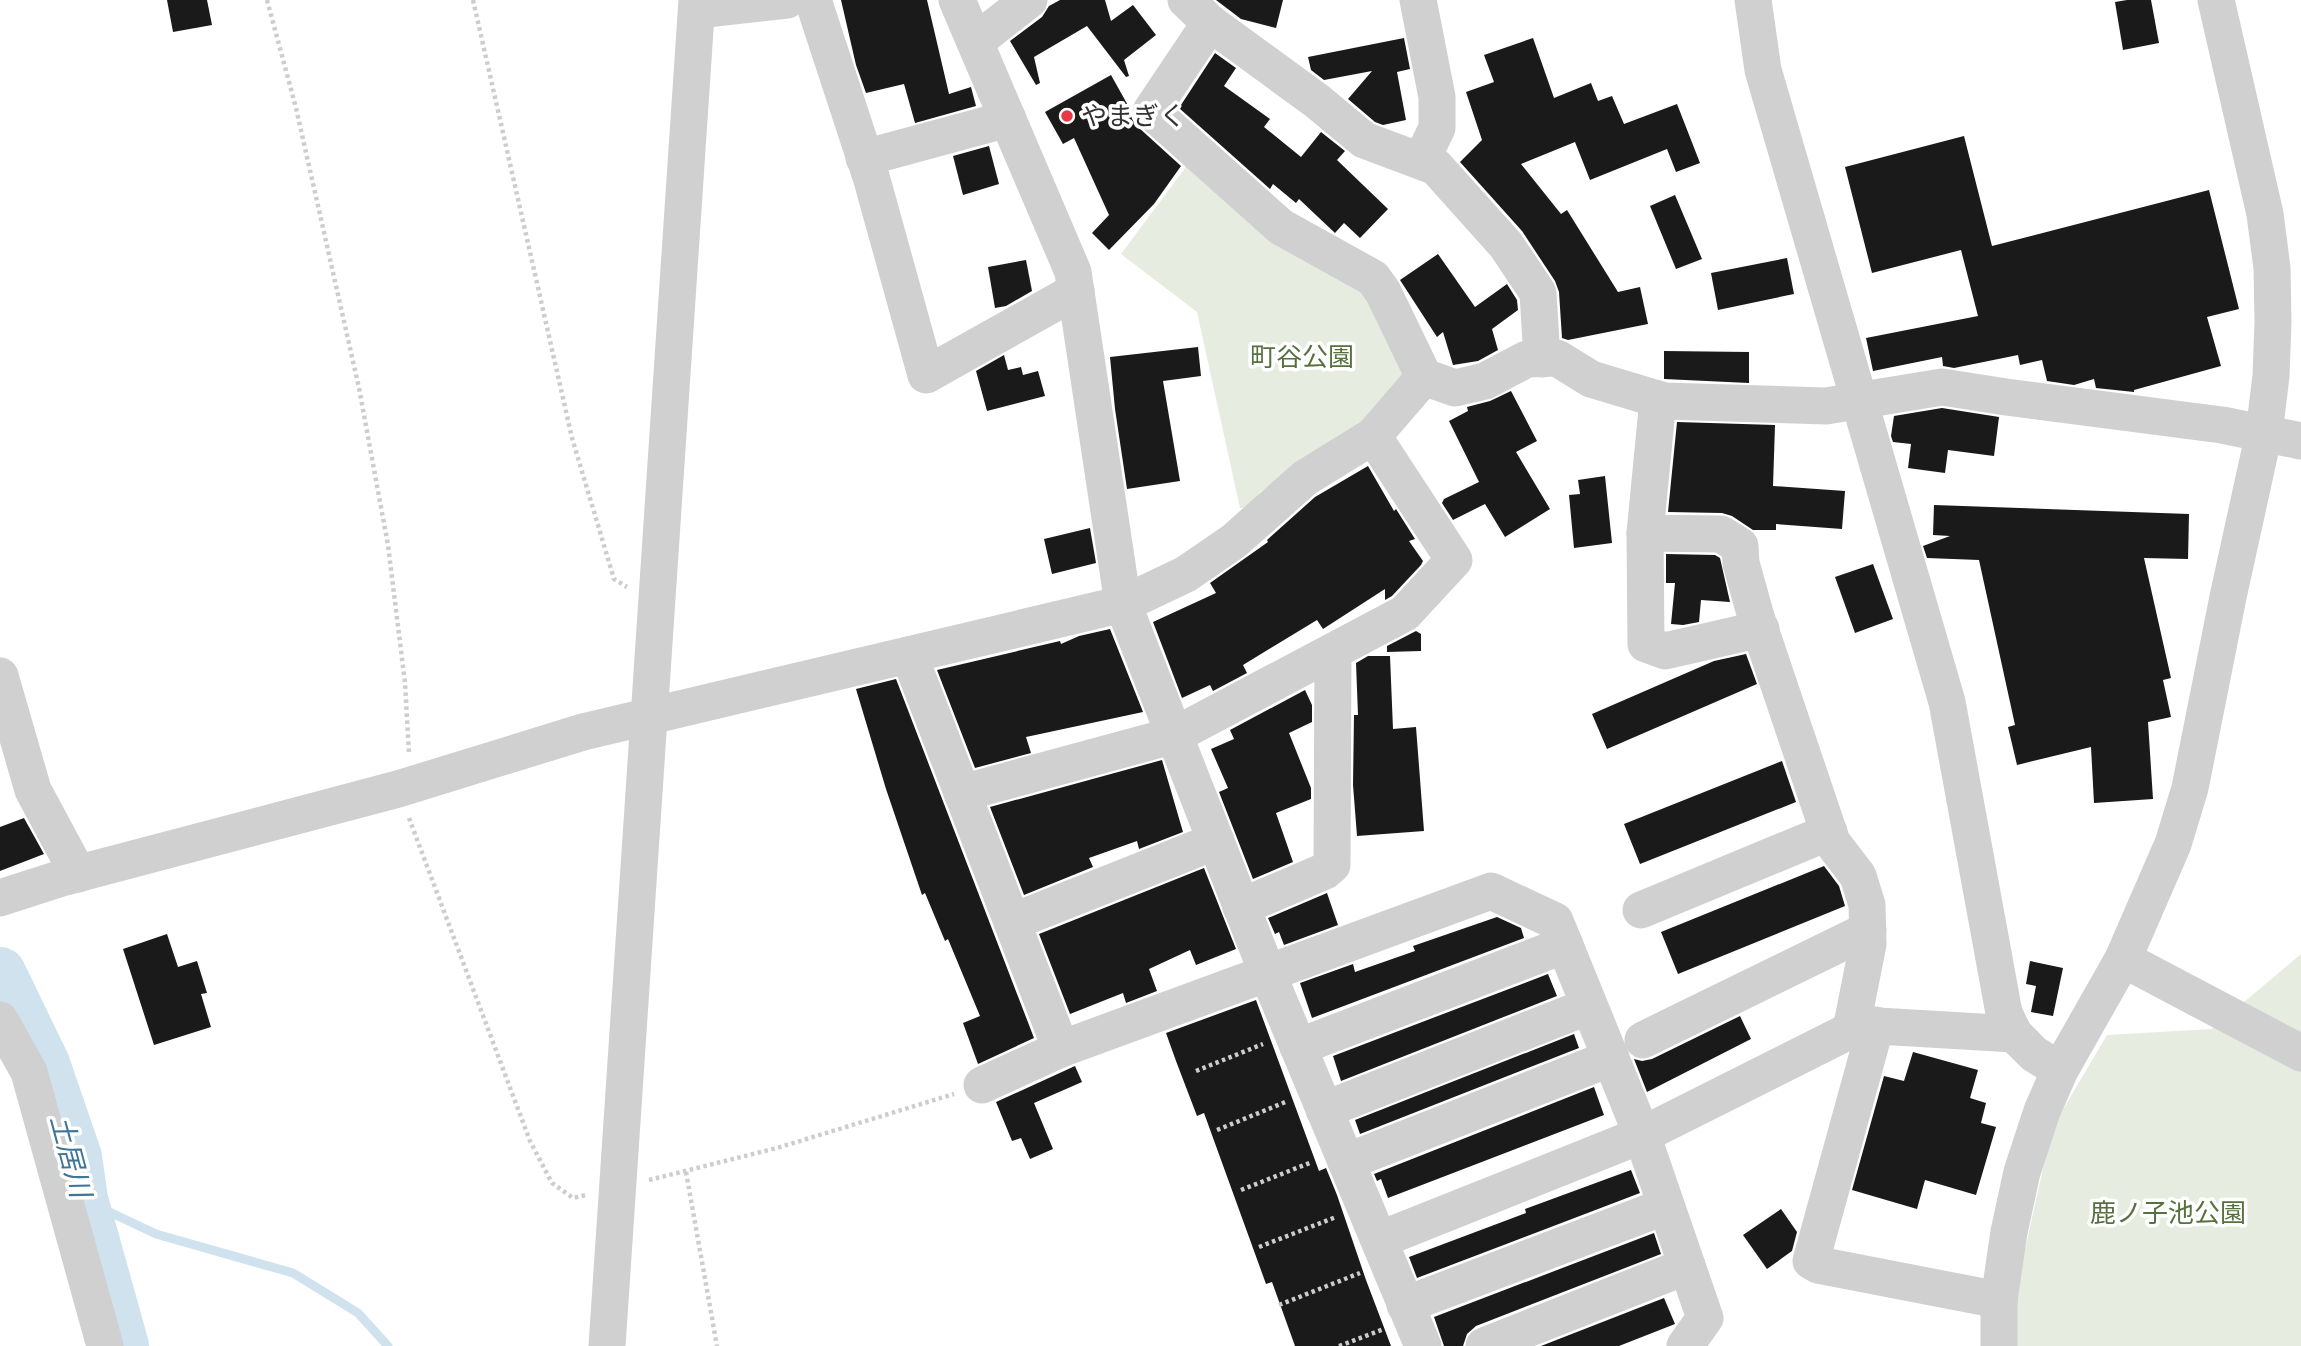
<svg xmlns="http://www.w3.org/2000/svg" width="2301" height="1346" font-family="'Space Grotesk','Noto Sans JP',sans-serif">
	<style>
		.green { fill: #e6ecdf }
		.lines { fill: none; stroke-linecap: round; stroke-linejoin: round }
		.stream { stroke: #cfe2ee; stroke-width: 9 }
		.river { stroke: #cfe2ee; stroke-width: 52 }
		.building { fill: #1a1a1a }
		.path { stroke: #cdcdcd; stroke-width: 4.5; stroke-dasharray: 3.5 3.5; stroke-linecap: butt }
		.minor { stroke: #d0d0d0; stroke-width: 37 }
		.poi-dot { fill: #e63946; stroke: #fff; stroke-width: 2.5 }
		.labels { text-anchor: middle; stroke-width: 7; stroke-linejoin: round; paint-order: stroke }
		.poi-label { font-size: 26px; fill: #333; stroke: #fff; text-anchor: start }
		.park-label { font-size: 26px; fill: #56703f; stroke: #fff }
		.water-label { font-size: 28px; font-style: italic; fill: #3f7597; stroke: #fff }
	</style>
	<rect width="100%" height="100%" fill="#fff"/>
	<g class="green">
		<polygon points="1194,156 1375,293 1415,374 1371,423 1260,492 1251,508 1240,508 1197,312 1121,254"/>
		<polygon points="2301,954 2301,1346 2015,1346 2014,1299 2052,1128 2107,1035 2212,1029"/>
	</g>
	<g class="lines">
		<polyline class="stream" points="82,1199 156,1234 293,1273 358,1313 388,1346"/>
		<polyline class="river" points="0,973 44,1064 76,1157 82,1199 123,1346"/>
	</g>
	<g class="building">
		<polygon points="167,0 207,0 212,25 173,32"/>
		<polygon points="841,0 927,0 949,94 971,87 976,106 915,123 904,84 866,93 856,65"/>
		<polygon points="1060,0 1105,0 1111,21 1133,5 1156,35 1124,60 1129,76 1126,77 1087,26 1034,57 1040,83 1036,85 1010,41 1042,17 1049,6"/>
		<polygon points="1216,0 1283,0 1276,28 1241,19"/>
		<polygon points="2127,0 2151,0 2159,43 2123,50 2115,2"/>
		<polygon points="1404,38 1410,69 1397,72 1406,120 1383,125 1375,122 1348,99 1372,71 1324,80 1311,70 1308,57"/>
		<polygon points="1533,38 1554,98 1591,83 1598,101 1612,96 1624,124 1677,104 1700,163 1676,172 1667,149 1590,180 1575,142 1521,164 1561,214 1567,210 1618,292 1640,287 1648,324 1568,340 1562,338 1559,292 1555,281 1522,231 1460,162 1482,140 1466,92 1494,82 1484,55"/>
		<polygon points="1215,53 1236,68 1224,86 1270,119 1264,127 1301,157 1321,132 1345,151 1337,160 1388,209 1360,238 1344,223 1335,233 1299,199 1296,203 1273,184 1270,189 1179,108"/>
		<polygon points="1111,75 1130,109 1132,119 1137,126 1181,166 1154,204 1109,250 1092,233 1109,215 1074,138 1063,144 1045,112"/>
		<polygon points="1964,136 1992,246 2209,190 2239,309 2207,317 2221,366 2134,390 2134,392 2096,388 2094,379 2074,385 2047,381 2042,360 2020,365 2018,355 1954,368 1943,366 1942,357 1873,371 1866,338 1978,316 1961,250 1872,273 1845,167"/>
		<polygon points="989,146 999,184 963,195 953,156"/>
		<polygon points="1675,195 1702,259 1676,269 1650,206"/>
		<polygon points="1438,254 1475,307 1507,284 1517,300 1518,310 1492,329 1498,350 1478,361 1453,365 1443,332 1437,337 1400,280"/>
		<polygon points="1787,258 1794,294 1718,310 1711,273"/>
		<polygon points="1026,260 1032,291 1006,306 995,308 988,267"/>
		<polygon points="1198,347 1201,376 1163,381 1180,481 1127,489 1115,409 1110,357"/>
		<polygon points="1664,351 1749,352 1749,383 1664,379"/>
		<polygon points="1004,355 1008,370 1021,367 1023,375 1038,371 1045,396 987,411 976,371"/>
		<polygon points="1511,391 1537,441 1516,452 1550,509 1505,537 1485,504 1453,520 1442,503 1444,499 1479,482 1449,421 1468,411 1467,407 1490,401"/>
		<polygon points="1942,408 1999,417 1994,456 1948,450 1945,473 1908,468 1911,444 1893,442 1891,436 1894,416"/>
		<polygon points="1677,422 1775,425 1773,486 1845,491 1842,529 1776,524 1776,530 1753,530 1732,516 1722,513 1668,512"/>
		<polygon points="1368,466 1394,511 1396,509 1415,539 1409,541 1423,561 1421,565 1392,596 1385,600 1385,589 1323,629 1317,620 1243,665 1247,673 1213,691 1210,685 1182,698 1153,622 1216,593 1210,583 1268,542 1267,540 1315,497"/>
		<polygon points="1605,476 1612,543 1574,548 1569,495 1580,494 1578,480"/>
		<polygon points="1934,505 2189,514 2188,559 2144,558 2171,678 2163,680 2171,717 2148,722 2153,799 2094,803 2091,747 2017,765 2008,727 2015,725 1979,560 1927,558 1923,546 1950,536 1933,535"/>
		<polygon points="1090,528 1096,563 1052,574 1044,539"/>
		<polygon points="1666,554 1715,555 1720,558 1730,602 1701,600 1699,622 1683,625 1671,624 1675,583 1666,583"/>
		<polygon points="1873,564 1893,619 1855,633 1835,577"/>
		<polygon points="1110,629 1143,712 1026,737 1031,753 975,768 937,670 1060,641 1061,644 1079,636"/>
		<polygon points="1416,631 1421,634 1421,651 1387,652 1387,646"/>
		<polygon points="1746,654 1757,684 1607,749 1592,714 1714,661"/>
		<polygon points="1368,656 1390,656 1393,729 1416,727 1424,831 1357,836 1353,785 1354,715 1358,715 1356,663"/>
		<polygon points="896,679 1034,1038 978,1064 963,1023 980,1016 948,939 945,941 925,893 922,895 886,789 856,689"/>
		<polygon points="1305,690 1312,705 1312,722 1289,733 1311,788 1311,799 1276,813 1293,862 1253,879 1219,792 1228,788 1211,749 1234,739 1230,730"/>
		<polygon points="1162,760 1183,832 1139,849 1137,841 1089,858 1093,867 1024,895 990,807"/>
		<polygon points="1782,761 1796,802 1640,864 1624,824"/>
		<polygon points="24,818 44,854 0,871 0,827"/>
		<polygon points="1824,866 1839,886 1845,906 1678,974 1661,932"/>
		<polygon points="1204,868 1236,949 1196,965 1190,950 1149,969 1157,991 1126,1003 1123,993 1070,1014 1039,934"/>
		<polygon points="1327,893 1338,925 1284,945 1279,932 1275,934 1268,918"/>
		<polygon points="1497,917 1521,928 1524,938 1312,1018 1300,983 1353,964 1355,972 1415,951 1413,946"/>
		<polygon points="167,934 178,967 197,961 207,993 201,994 211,1027 154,1045 123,949"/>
		<polygon points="2030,961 2063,968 2053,1016 2031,1012 2036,986 2026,984"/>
		<polygon points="1548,974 1557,996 1341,1081 1333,1056"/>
		<polygon points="1256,1000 1319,1171 1326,1168 1337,1195 1366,1280 1391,1346 1295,1346 1272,1282 1266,1284 1204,1113 1197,1116 1176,1061 1166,1033"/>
		<polygon points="1740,1016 1751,1039 1647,1092 1634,1059 1642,1061 1652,1059"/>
		<polygon points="1574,1034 1579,1048 1360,1134 1355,1120"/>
		<polygon points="1913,1052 1978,1070 1970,1098 1986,1103 1981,1123 1996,1127 1976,1195 1925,1180 1917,1209 1852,1190 1884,1076 1904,1081"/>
		<polygon points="1075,1066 1082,1082 1034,1103 1053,1149 1030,1159 1021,1138 1012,1141 996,1102"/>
		<polygon points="1594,1087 1604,1115 1388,1198 1381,1179 1377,1181 1374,1174"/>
		<polygon points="1631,1170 1640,1193 1417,1278 1409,1257 1526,1213 1525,1209"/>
		<polygon points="1781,1209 1797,1232 1792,1251 1767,1269 1743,1235"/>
		<polygon points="1654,1233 1661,1254 1476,1326 1467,1334 1463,1346 1444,1346 1434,1317"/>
		<polygon points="1664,1298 1675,1324 1619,1346 1541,1346"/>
	</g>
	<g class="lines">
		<g class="path">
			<polyline points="267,0 296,108 359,388 388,545 405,683 409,753"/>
			<polyline points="473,0 572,438 614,579 627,587"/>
			<polyline points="409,818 530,1141 552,1183 573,1198 586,1195"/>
			<polyline points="1196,1071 1263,1044"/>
			<polyline points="1217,1130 1288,1101"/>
			<polyline points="686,1172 717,1346"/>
			<polyline points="649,1180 777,1148 954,1094"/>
			<polyline points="1241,1190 1312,1162"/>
			<polyline points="1259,1247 1336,1217"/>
			<polyline points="1279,1305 1360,1273"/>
			<polyline points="1339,1346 1384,1329"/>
		</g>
		<g class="minor">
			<polyline points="813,0 872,180 926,375 1076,291"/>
			<polyline points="957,0 1073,272 1123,604 1267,972 1423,1346"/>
			<polyline points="1186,0 1210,23 1151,111 1281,227 1373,278 1383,292 1424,377 1373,436"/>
			<polyline points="1418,0 1437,97 1437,128 1421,161"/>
			<polyline points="1753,0 1763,70 1947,702 2004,1013 2014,1034 2034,1054 2060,1070"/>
			<polyline points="697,10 787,0"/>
			<polyline points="1210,23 1317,101 1364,140 1436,167 1506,245 1538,293 1542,359"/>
			<polyline points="975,42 1029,0"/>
			<polyline points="864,158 1008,119"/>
			<polyline points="1424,377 1455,388 1485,381 1527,359 1557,358 1591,379 1664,401 1826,406 1942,387 2006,397 2222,425 2301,441"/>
			<polyline points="1658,399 1645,533 1721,534 1740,546 1741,563 1756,617 1832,842 1858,876 1867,905 1868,944 1851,1030"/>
			<polyline points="1645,533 1646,644 1665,651 1761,629"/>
			<polyline points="909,655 1061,1049"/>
			<polyline points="0,676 33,790 78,874"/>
			<polyline points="0,898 65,877 398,789 583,732 1123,604 1186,574 1234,541 1305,478 1373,436 1454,560 1405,613 1175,735 962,793"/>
			<polyline points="1241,907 1325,871 1332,865 1333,652"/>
			<polyline points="1641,910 1829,832"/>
			<polyline points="1012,922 1216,841"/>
			<polyline points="2123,959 2301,1053"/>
			<polyline points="0,1020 29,1072 105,1346"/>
			<polyline points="1876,1025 1811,1261 1818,1265 1999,1300"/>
			<polyline points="1643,1040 1868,930"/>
			<polyline points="1298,1047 1565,945"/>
			<polyline points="982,1085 1061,1049 1491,891 1555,921 1642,1135 1705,1318 1685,1346"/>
			<polyline points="1324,1110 1589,1006"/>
			<polyline points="1346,1162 1611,1058"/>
			<polyline points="1379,1240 1642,1135 1861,1025 2014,1034"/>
			<polyline points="1405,1305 1666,1206"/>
			<polyline points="607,1346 697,0"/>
			<polyline points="1484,1346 1687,1266"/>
			<polyline points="1999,1346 1999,1300 2009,1232 2022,1172 2042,1111 2060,1070 2123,959 2173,844 2190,788 2228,597 2264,433 2271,376 2273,322 2272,268 2265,214 2216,0"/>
		</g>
	</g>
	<circle class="poi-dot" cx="1067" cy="116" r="7"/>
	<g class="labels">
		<g class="poi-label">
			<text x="1081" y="125">やまぎく</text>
		</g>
		<g class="park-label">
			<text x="1302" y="366">町谷公園</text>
			<text x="2168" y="1222">鹿ノ子池公園</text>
		</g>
		<g class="water-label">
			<text transform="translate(71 1156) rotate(75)" y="10">土居川</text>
		</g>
	</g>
</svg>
